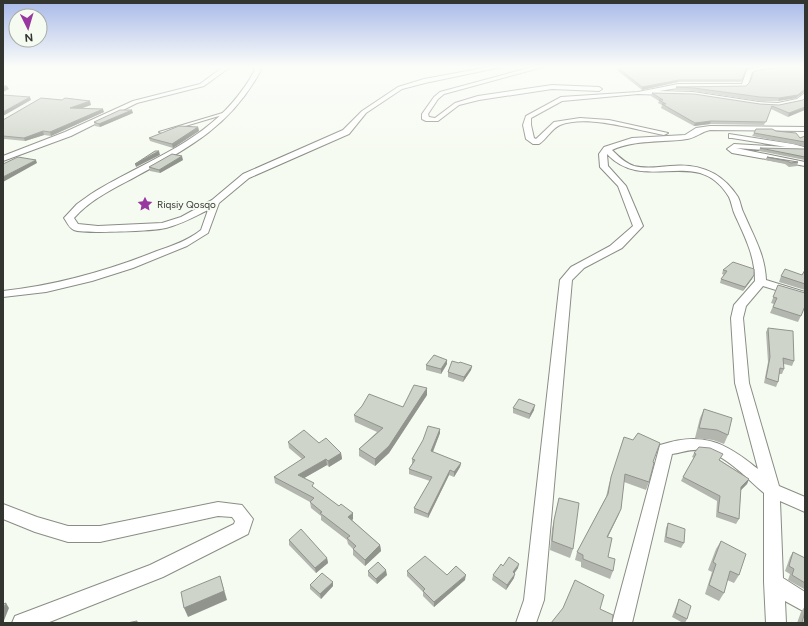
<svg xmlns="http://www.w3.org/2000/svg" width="808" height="626" font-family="Figtree,sans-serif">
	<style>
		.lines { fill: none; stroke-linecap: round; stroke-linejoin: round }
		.service-casing { stroke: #898e85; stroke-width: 2 }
		.minor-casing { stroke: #898e85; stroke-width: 2 }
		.service { fill: #fff; fill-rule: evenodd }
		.minor { fill: #fff; fill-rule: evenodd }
		.wall { fill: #b2b6ae }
		.shaded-wall { fill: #91948d }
		.building { fill: #cfd4ca; stroke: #91948d }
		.labels { text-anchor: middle; stroke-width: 3.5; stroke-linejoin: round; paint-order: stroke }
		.far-poi-label { font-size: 10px; fill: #333531; stroke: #f6fbf1; text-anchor: start }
	</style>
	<rect width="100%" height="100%" fill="#f6fbf1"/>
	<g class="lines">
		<defs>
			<polygon id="service" points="226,112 229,113 162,133 159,132"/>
			<g id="minor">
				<polygon points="223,67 230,67 204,86 137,103 71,136 3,161 3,156 65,132 133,101 200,84"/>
				<path d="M253,67H259L261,70C231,126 189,148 135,177C113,189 91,199 74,218L78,224L98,226L162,223L181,217L212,200L243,174L343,130L362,111L398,87L424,79L489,67H501L425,83L402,89L366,113L349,134L249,178L219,203L208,233L187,246L133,268L92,281L46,292L3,297V291C57,285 107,271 157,251C172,246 189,240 201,230L208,210C194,217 181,224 166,228C154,231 84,234 74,230C69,228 67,222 64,218L77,204L91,194C154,155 216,141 255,70Z"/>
				<polygon points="532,67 543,67 444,94 438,99 428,114 429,117 435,118 455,103 478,96 552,85 599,87 602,89 599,91 552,89 479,100 459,105 438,121 426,121 422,119 422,114 434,97 440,92"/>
				<path d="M762,67H788L752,72L748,85L745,87L678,88L659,91L693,92L759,102L778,103L797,99L805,93V99L801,102L778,107L759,106L693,96L638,94L562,101L531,118V125L534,138L536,139L554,122L580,118L609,120L668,133L664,135C636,130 587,114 560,125C551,129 547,139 539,144H533L526,139L523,125L526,116L561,97L638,92L678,84H742L747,70Z"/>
				<path d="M710,126L805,127V131L710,130C701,132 695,138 687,139C661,143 636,139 612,150C618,156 625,163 634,166C646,169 658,167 670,166C699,163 722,172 738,197C741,203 741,209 744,214C754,237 765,255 766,280L805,292V299L763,286L746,306L743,318L749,383L779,486L805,497V512L780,501L783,578L805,592V612L785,601L786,623H766L764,582V493C746,478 724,452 699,450C691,449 680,453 672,454L632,623H612L660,445C703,431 725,442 758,469L735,383L731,318L734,305L755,281C755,256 745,237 735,215C732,209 732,203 729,197C697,144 646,195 607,154L608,166L626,186L643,226L622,248L584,268L572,280L544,600L536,623H516L524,600L560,280L571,267L610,246L633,226L618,186L600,167L599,154L604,147L632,138L685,135L696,128Z"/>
				<polygon points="729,134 793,144 804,147 804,151 794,152 736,148 805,162 805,166 732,153 727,149 734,144 786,147 732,138 729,138"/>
				<polygon points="218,502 242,505 253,519 248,534 163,577 47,623 12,623 15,616 150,565 234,524 235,521 232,517 218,516 100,542 68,542 35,532 3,519 3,504 37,517 68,526 100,526"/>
			</g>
		</defs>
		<use href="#service" class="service-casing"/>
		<use href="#minor" class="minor-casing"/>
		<use href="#service" class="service"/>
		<use href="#minor" class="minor"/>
	</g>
	<g class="wall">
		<polygon points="631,67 747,69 741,82 678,82 642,90 618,71 618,68 630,68"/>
		<polygon points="805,67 805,92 804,92 796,98 778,101 759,101 693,91 675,90 676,87 746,86"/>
		<polygon points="652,93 760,104 779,105 803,100 788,117 771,109 764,125 710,124 694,126 661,108 662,105 658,103 659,101 651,96"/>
		<polygon points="91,105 79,109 104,112 51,136 44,135 25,141 5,139 3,140 3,120"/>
		<polygon points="133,113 100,127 95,126 94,122"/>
		<polygon points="198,127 199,131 173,148 150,141 149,138"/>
		<polygon points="776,131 800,138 805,136 805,160 759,151 760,148 804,149 804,146 752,136 754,133"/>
		<polygon points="767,157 798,162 797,166 789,167 785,164 765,160"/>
		<polygon points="183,160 160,173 150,171 149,167"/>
		<polygon points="723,270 754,275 752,279 743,291 720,283 721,279 724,275 722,274"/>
		<polygon points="805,270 805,290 779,282 781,276 802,275"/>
		<polygon points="778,285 805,293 805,307 798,322 770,313 774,304 771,303"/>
		<polygon points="768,328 794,361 792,366 784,364 784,369 782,374 779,374 778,382 776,387 764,383 768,362 766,332"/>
		<polygon points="447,360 447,364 441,374 426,370 426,365"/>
		<polygon points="459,363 472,366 471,370 463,382 448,377 448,372"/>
		<polygon points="427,395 389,453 375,466 359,456 359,449 377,432 355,422 354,415 403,407"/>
		<polygon points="513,408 534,410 529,419 513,413"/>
		<polygon points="704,409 728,435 724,444 713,440 695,438 700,418"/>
		<polygon points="440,429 440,433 433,452 461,463 460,467 454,477 449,475 428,518 414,513 414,508 430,481 409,474 409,469 412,464 412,459"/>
		<polygon points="624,437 653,462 649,482 646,490 624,482 621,509 618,516 608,537 608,557 613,571 610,579 581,567 581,562 575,560 577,552 606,497 609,484"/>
		<polygon points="288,442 319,443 341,453 342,459 329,467 327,465 304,478 314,488 339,506 353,513 353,519 352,520 380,545 381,551 365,566 353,555 353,549 348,544 347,540 321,520 321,516 311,508 310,502 275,483 274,477 302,459 289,448"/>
		<polygon points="694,453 720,460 749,479 747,484 741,490 739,519 736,524 716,517 717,501 681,481 683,477 694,458 692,457"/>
		<polygon points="559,498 573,549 570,558 550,550 552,529"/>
		<polygon points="668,523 684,543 681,548 664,542 666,528"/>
		<polygon points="289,540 327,558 328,563 316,573 289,545"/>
		<polygon points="721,541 739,575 734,583 727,580 724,593 719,601 705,594 712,572 708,570 716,549"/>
		<polygon points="793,552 805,558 805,588 804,589 788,580 790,574 785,571 790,557"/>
		<polygon points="503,566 518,568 514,573 514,578 506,590 492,580 493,575"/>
		<polygon points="368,571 387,575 377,584 368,576"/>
		<polygon points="407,571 447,575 465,580 434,607 423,596 423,592 407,576"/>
		<polygon points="310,585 333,586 321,599 310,589"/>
		<polygon points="679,599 687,619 685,623 683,623 672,617 677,604"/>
		<polygon points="805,606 805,623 797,623 801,612"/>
	</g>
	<g class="shaded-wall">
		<polygon points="747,67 755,67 747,69 741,82"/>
		<polygon points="679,80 678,82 642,90 642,87"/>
		<polygon points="7,86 9,89 3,92 3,88"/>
		<polygon points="805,89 804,92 796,98 778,101 779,98"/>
		<polygon points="30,97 31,100 3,116 3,112"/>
		<polygon points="90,101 91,105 71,112 70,108"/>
		<polygon points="805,107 805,110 788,117 789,113"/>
		<polygon points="103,109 104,112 51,136 50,132"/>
		<polygon points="132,110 133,113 100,127 99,124"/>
		<polygon points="711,121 710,124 694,126 695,123"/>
		<polygon points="198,127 199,131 173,148 172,144"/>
		<polygon points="43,131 44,135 25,141 24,138"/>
		<polygon points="159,151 160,155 136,167 135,164"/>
		<polygon points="182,156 183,160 160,173 159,170"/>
		<polygon points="36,160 37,163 3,182 3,177"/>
		<polygon points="754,275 752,279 743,291 745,287"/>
		<polygon points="447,360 447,364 441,374 441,369"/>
		<polygon points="472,366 471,370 463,382 464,377"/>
		<polygon points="427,388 427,395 389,453 375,466 375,459"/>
		<polygon points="535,405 534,410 529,419 530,414"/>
		<polygon points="440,429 440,433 431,456 431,451"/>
		<polygon points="341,453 342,459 329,467 328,461"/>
		<polygon points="326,459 327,465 299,481 298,475"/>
		<polygon points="461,463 460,467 454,477 454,472"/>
		<polygon points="450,470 449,475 428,518 428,514"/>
		<polygon points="749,479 747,484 739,492 741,487"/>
		<polygon points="621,509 618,516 604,544 607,537"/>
		<polygon points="353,513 353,519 349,523 348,517"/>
		<polygon points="380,545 381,551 365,566 365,560"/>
		<polygon points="327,558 328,563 316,573 315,568"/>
		<polygon points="519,564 518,568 512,577 513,572"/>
		<polygon points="386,570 387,575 377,584 376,579"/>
		<polygon points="515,574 514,578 506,590 507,585"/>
		<polygon points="466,575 465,580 434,607 434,602"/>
		<polygon points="220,576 227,600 188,617 184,608"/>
		<polygon points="333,582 333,586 321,599 320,594"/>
		<polygon points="6,603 9,608 3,623 3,609"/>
	</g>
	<g class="building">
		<polygon points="631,67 747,67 742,80 679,80 642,87 618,68 632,68"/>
		<polygon points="780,67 805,67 805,89 798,95 779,98 760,97 694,88 676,87 746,86 750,82 754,71"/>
		<polygon points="3,86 7,86 3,88"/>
		<polygon points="652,93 694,94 760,104 779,105 803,100 805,98 805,107 789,113 772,106 766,122 711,121 695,123 662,104 666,104 659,100 663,100"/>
		<polygon points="3,95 30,97 3,112"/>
		<polygon points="41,98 62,100 65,98 90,101 70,108 103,109 50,132 43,131 24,138 3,136 3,120"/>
		<polygon points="120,110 132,110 99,124 94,122"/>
		<polygon points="179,126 198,127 172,144 149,138"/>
		<polygon points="756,129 772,129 776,131 796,133 800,138 805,136 805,142 754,133"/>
		<polygon points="760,148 805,149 805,157"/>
		<polygon points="155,151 159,151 135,164"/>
		<polygon points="172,154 182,156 159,170 149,167"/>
		<polygon points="18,157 36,160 3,177 3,164"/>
		<polygon points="767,157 798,162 791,163 787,161"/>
		<polygon points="733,262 754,269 754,275 745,287 721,279 727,271 723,270"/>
		<polygon points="785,269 802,275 805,270 805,284 781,276"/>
		<polygon points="778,285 805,293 805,306 801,316 773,307 777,298 773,297"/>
		<polygon points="768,328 793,331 794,361 783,358 784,369 780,368 778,382 766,378 770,357"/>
		<polygon points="434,355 447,360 441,369 426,365"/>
		<polygon points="452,361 459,363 460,362 472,366 464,377 448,372"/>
		<polygon points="414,385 427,388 389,446 375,459 359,449 383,428 354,415 362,406 369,394 403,407"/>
		<polygon points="519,399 535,405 530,414 513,408"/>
		<polygon points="704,409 732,418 728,435 717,430 699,428"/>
		<polygon points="428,426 440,429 431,451 461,463 454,472 450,470 428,514 414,508 432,477 409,469 415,460 412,459 423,440"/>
		<polygon points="304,430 319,443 326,438 341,453 328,461 326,459 298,475 314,483 312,486 339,506 341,504 353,513 348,517 380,545 365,560 353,549 356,546 347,538 350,536 320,513 322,512 310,502 314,498 274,477 305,457 288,442"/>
		<polygon points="638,433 660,443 653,462 654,463 649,482 625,474 621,509 607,537 612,538 608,557 615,559 613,571 583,559 583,555 577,552 608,494 611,477 624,437 633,440"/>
		<polygon points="699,447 710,448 723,454 719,460 749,479 741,487 739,519 718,512 720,496 683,477 696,454 694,453"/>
		<polygon points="559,498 579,503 573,549 552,541 554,520"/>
		<polygon points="668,523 685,529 684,543 666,537"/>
		<polygon points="301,529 327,558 315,568 289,540"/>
		<polygon points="721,541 746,554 739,575 730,571 724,593 709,585 716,564 713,562"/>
		<polygon points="793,552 805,558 805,583 792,575 794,569 789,566"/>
		<polygon points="425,556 447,575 456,566 466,575 434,602 423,591 425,589 407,571"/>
		<polygon points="509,557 519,564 513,572 515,574 507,585 493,575 501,564 503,566"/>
		<polygon points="378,562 386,570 376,579 368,571"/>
		<polygon points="322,573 333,582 320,594 310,585"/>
		<polygon points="220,576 224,591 184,608 181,592"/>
		<polygon points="575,580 604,595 600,609 613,615 612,623 551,623 563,608"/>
		<polygon points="679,599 691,606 687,619 675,613"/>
		<polygon points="6,603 3,609 3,604"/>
		<polygon points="805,612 805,623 803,623 802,622"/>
		<polygon points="137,621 137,623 127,623"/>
	</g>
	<linearGradient id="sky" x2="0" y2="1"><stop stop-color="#a8b9e9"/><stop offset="0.43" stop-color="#fbfdf9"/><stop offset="1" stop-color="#fbfdf9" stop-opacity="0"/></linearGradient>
	<rect width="808" height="155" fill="url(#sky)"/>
	<defs>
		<symbol id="sight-bare" viewBox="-9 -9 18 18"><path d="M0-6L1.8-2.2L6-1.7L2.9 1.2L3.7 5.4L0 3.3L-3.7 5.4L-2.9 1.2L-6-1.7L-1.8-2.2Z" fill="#97379f" stroke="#f6fbf1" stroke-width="2.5" paint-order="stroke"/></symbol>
	</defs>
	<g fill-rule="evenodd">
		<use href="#sight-bare" x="134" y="193" width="22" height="22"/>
	</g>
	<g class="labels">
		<g class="far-poi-label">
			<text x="157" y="208">Riqsiy Qosqo</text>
		</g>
	</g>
	<rect width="808" height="626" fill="none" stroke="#333531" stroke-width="8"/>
	<g transform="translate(28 28) rotate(175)"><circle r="19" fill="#f6fbf1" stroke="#a8aca4"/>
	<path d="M0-3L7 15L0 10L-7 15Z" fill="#97379f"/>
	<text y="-6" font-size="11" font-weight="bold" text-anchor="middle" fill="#333531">N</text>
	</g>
</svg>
